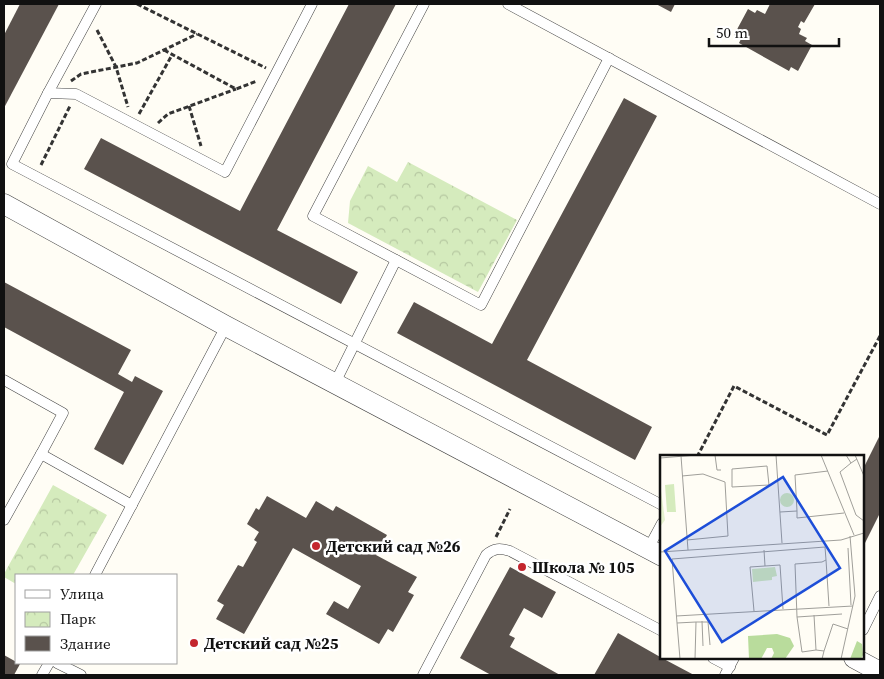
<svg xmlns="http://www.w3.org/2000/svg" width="884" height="679" font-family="'Source Serif 4',serif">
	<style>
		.park { fill: url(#park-crowns) }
		.building { fill: #5a524d }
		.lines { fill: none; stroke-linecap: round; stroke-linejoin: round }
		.service-casing { stroke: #444; stroke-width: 11 }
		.minor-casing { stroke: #444; stroke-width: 21 }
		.path { stroke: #333; stroke-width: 3; stroke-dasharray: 5 2.5; stroke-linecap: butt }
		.service { stroke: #fff; stroke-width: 10 }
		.minor { stroke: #fff; stroke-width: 20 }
		.poi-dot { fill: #c4262e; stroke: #fff; stroke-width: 2 }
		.labels { text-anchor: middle; stroke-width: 5; stroke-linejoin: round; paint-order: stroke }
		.poi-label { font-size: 16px; font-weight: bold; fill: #111; stroke: #fff; text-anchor: start }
		.inset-road { fill: none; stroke: #a09f9a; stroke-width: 1 }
		.view { fill: #1d4ed8; fill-opacity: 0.15; stroke: #1d4ed8; stroke-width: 2.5 }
		.inset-edge { fill: none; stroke: #111; stroke-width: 2.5 }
	</style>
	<defs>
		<pattern id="park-crowns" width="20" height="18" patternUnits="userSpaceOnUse" patternTransform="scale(1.25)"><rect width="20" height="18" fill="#d5ebbd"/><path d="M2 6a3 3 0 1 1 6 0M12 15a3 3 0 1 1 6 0" fill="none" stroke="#b6c8a1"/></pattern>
	</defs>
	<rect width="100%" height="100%" fill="#fffdf5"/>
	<g class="park">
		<polygon points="408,162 517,220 478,292 348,223 350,201 368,166 397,182"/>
		<polygon points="53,485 107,515 73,575 16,575 16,584 4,577 4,574"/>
	</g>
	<g class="building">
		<polygon points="20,4 59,4 4,108 4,35"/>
		<polygon points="349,4 396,4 277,230 358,272 341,304 84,169 101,138 240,211"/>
		<polygon points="656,4 675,4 671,12"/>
		<polygon points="770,4 815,4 804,23 801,21 798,27 801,29 799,34 807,38 805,41 812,45 798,71 791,67 789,71 739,43 741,39 734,35 748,9 755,13 757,10 765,14"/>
		<polygon points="624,98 657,116 527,360 652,427 635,460 397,333 414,302 492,344"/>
		<polygon points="4,282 131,350 118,374 132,382 135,376 163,391 123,465 94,449 124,392 4,327"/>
		<polygon points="880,435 880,513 863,547 863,469"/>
		<polygon points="267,496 306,518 316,501 333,511 336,506 387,535 376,555 417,577 408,592 414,595 393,632 388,629 379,644 326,614 334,601 348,609 361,586 293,548 244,634 216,619 224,605 217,601 238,565 243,567 257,542 254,540 259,532 247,524 256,508 259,510"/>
		<polygon points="510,567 556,592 542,618 524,608 509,635 515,638 510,647 560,675 491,675 460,658"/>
		<polygon points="618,633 662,658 694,675 594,675"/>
		<polygon points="4,655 20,664 14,675 4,675"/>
	</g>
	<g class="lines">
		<defs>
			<g id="service">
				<polyline points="312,4 225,172 76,94 48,93 12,164 662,505"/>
				<polyline points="424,4 313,216 481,305 609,58"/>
				<polyline points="508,4 880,204"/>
				<polyline points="48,93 96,4"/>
				<polyline points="4,380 63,413 41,454"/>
				<polyline points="335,383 396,260"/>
				<polyline points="4,520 41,454 132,505"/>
				<polyline points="648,549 662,523"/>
				<polyline points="95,575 226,326"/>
				<polyline points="863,630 880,596"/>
				<polyline points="713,658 730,667"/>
				<polyline points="57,663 81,675"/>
				<polyline points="42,675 49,663"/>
				<path d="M423,675L486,555C494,548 500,548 510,551L662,631"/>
				<polyline points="725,675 734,658"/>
			</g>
			<g id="minor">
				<polyline points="4,204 226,326 662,556"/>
				<polyline points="854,658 880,672"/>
			</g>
		</defs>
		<use href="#service" class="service-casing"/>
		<use href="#minor" class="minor-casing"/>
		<g class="path">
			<polyline points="137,4 266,68"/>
			<polyline points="97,30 116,67 128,107"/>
			<polyline points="164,50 236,89 257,81"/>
			<polyline points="71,81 81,74 137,63 197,34"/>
			<polyline points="189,106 201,146"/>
			<polyline points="139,114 172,55"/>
			<polyline points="158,123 168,114 236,89"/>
			<polyline points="41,165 70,106"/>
			<polyline points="697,457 734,386 827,435 880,336"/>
			<polyline points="496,537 510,509"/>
		</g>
		<use href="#service" class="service"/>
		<use href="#minor" class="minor"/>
	</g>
	<g class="poi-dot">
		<circle cx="316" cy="546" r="5"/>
		<circle cx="522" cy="567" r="5"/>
		<circle cx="194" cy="643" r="5"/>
	</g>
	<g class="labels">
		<g class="poi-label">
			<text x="326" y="552">Детский сад №26</text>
			<text x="532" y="573">Школа № 105</text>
			<text x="204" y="649">Детский сад №25</text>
		</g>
	</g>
	<g transform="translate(660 455)">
		<rect width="204" height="204" fill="#fffdf5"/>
		<path d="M117,179L130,183L134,191L125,204H111L114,198L112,193H107L101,204H89L88,181ZM197,186L202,189L203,200L201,204H190Z" fill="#b9dc9c"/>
		<path d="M14,29L16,57H7L5,30ZM120 45a7 7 0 1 1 14 0a7 7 0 1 1-14 0ZM115,112L117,121L112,122V125L93,127L92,114Z" fill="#d5ebbd"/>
		<path d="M0,28L5,65L0,72Z" fill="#e6f2cf"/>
		<path class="inset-road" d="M55,0L57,15H61M116,0L122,88M161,0L194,80M186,0L191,8L197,4M195,0L204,21M21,1L28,95M0,3L37,0M191,8L180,17L196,60L204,66M107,11L109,30L72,32V14ZM22,21L43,19L65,27L68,81L27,85M137,56V63L184,58M120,57L137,56L135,20L168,16M188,93L191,150M104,95L105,111M0,97L181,85L204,78M12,104L165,92L166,105L162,107L135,109L137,162L182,159M12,104L17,168L36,167L35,204M166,105L169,151M94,156L90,112L120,110L123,154M16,161L193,151M137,162L142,197L156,195L154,160M42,166L43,191M36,167H48L50,190M17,168L20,204M156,195L164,196L162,204M164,196L173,169L188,174M181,204L195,141L190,81"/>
		<path class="view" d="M123,22L180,113L62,187L5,96Z"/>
		<rect width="204" height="204" class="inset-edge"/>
	</g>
	<rect width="884" height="679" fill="none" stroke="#111111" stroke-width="10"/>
	<rect x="15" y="574" width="162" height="90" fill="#ffffff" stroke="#a0a0a0"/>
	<rect x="25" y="590" width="25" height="8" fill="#ffffff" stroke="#a0a0a0"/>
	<text x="60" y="599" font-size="15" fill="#111111">Улица</text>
	<rect x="25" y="612" width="25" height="15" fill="url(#park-crowns)" stroke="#a0a0a0"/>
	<text x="60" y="624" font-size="15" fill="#111111">Парк</text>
	<rect x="25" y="636" width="25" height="15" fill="#5a524d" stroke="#a0a0a0"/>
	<text x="60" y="649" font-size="15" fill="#111111">Здание</text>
	<path d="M709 38v8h130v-8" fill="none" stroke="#111111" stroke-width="2.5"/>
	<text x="716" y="38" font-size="15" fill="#111111" stroke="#ffffff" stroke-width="4" paint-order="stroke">50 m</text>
</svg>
